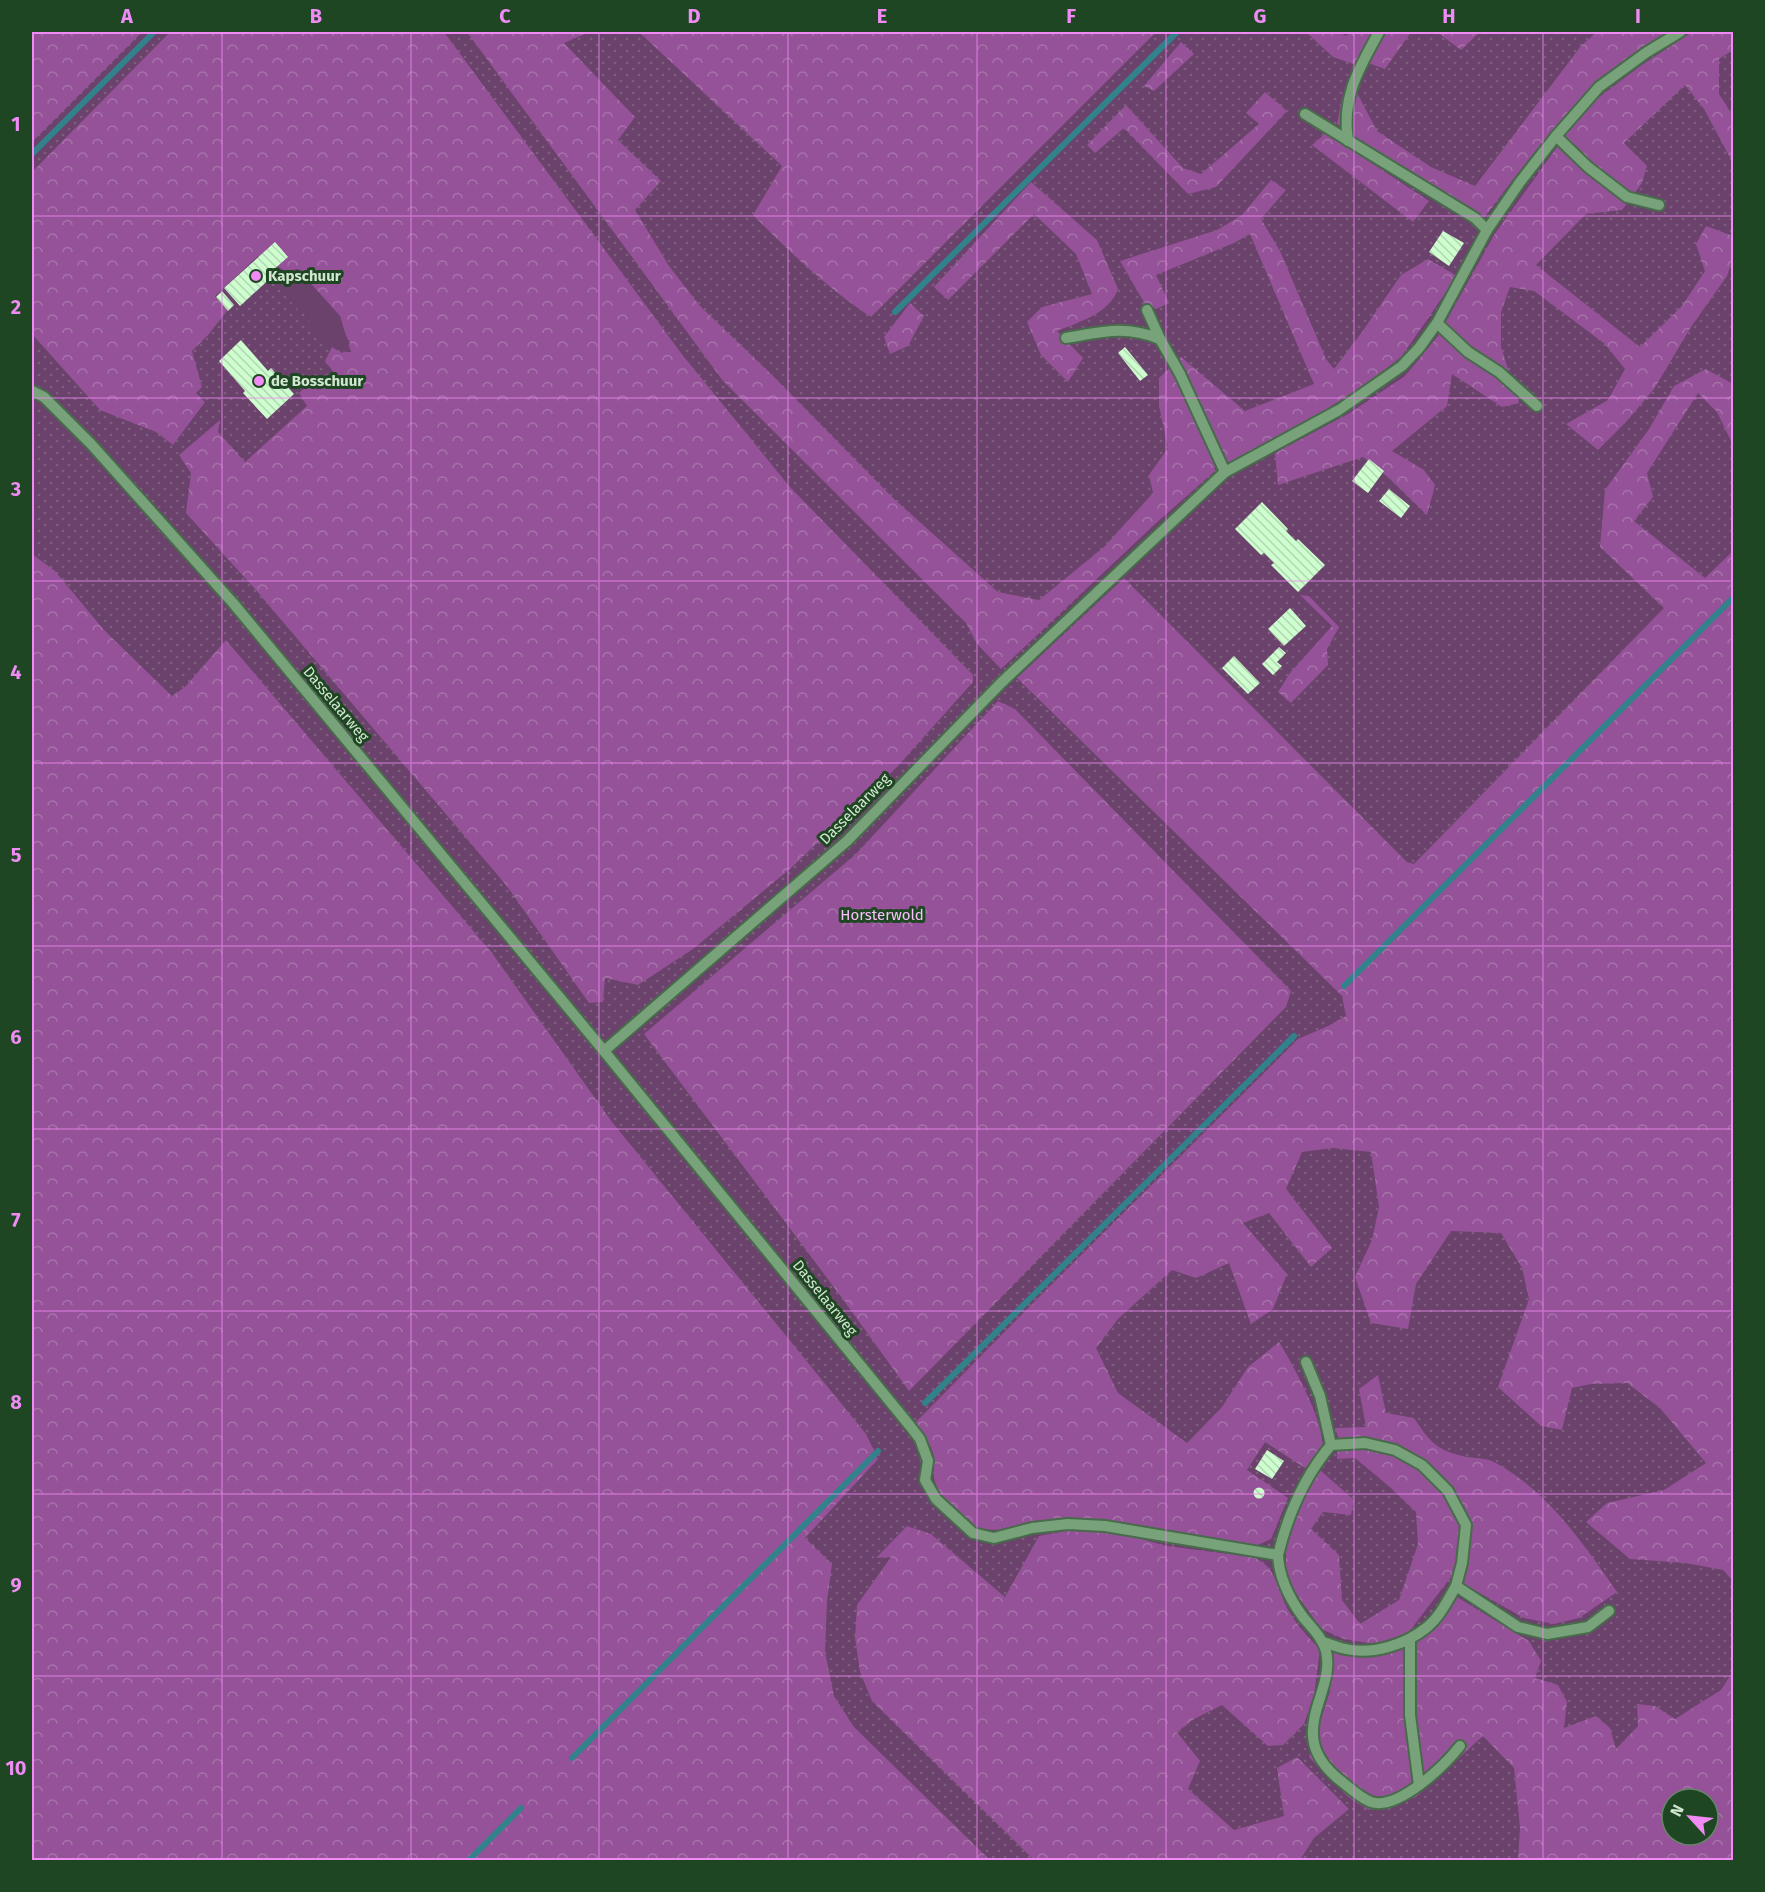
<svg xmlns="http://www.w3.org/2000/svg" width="1765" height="1892" font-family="'Fira Sans',sans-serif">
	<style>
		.grass { fill: url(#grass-dots); fill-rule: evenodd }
		.forest { fill: url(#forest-crowns); fill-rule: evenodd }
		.pitch { fill: #6a426b }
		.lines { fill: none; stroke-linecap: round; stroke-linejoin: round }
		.stream { stroke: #32828b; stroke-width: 6 }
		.building { fill: url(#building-back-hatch) }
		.minor-casing { stroke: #486b4c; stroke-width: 14 }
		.minor { stroke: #78a279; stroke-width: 10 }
		.grid { fill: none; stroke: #f08bf5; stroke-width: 1.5; stroke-opacity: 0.55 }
		.poi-dot { fill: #f08bf5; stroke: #1f4622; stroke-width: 2 }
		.labels { text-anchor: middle; stroke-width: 6; stroke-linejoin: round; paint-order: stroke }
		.poi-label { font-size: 15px; font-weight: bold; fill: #d1e7d1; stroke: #1f4622; text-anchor: start }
		.street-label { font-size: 15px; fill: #d1e7d1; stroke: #1f4622 }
		.park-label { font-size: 15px; fill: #f7c1f9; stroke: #1f4622 }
		.neatline { fill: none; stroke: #f08bf5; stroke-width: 2 }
		.grid-label { font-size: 20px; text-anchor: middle; font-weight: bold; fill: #f08bf5 }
	</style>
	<defs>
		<pattern id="grass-dots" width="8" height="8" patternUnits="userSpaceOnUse" patternTransform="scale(1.5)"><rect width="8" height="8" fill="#6a426b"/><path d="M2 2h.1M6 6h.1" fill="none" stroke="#7e5d7f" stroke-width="1.8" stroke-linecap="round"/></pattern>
		<pattern id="forest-crowns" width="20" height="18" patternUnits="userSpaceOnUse" patternTransform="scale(1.5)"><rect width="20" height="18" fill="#955298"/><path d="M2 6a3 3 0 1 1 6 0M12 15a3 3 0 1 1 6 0" fill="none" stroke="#a773aa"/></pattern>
		<pattern id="building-back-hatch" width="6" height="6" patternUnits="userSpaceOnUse" patternTransform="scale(1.5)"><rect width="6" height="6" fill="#cefdcf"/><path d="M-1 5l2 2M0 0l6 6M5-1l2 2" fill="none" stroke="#b1d8b2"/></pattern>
	</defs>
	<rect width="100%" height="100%" fill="#2a512c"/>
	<path class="grass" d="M32,32H1733V1860H32ZM1672,1799H1708V1835H1672Z"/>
	<g class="forest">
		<polygon points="32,32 142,32 32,142"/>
		<polygon points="170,32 444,32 684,357 790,487 973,675 973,682 896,768 790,869 693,949 638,985 605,978 603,1002 589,1003 506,885 255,589 186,513 191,473 179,455 220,420 218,432 245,462 307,406 299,393 309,384 318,390 335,374 325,361 332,347 342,353 350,343 344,333 340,316 285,271 272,271 258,256 215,296 227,311 208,335 192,351 202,387 196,393 205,402 173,445 156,432 100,410 32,334 32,172"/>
		<polygon points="467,32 589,32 564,43 635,117 618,140 661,181 635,210 669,266 700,306 771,374 894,499 998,592 1039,600 1104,547 1153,493 1149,475 1168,448 1159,406 1159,378 1181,357 1245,411 1314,384 1250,234 1234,243 1156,275 1169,303 1156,309 1145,304 1120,261 1217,230 1242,215 1271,180 1286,190 1261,219 1280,251 1326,359 1334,369 1362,332 1401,275 1428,259 1457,276 1402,356 1369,382 1322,412 1228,463 1212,431 1200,434 1216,464 1214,472 1155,524 1001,669 977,644 966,623 723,381"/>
		<path d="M639,32H1156L871,317C827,288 790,252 753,215L782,166Z"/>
		<path d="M1306,32H1339L1346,36L1350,32H1411L1385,69L1368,63L1356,91L1377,131L1431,167L1475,186L1581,46L1597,32H1669C1652,42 1634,52 1618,65C1565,108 1525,164 1484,218C1437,184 1384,158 1337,124L1342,98L1356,65L1333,57Z"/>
		<polygon points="1437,32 1480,32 1461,50"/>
		<polygon points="1692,32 1733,32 1733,50 1719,59 1719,94 1733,116 1733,163 1704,109 1685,85 1624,143 1647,166 1642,183 1622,210 1586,214 1536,265 1640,347 1682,306 1705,271 1696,244 1706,226 1733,236 1733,257 1727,276 1691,327 1654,389 1625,423 1598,450 1566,424 1608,400 1625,369 1605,344 1534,291 1510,287 1501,312 1501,347 1519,403 1502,407 1452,374 1447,406 1392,451 1424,470 1435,485 1427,515 1390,479 1363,457 1278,485 1275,453 1348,414 1405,376 1438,336 1494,235 1570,129 1598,98 1639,67"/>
		<polygon points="1181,42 1194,54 1154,91 1144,86"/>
		<polygon points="1265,92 1287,111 1216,187 1188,194 1124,128 1095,153 1087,145 1126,105 1183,168 1201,174 1259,124 1246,113"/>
		<polygon points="1326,133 1429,201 1413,222 1312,145"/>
		<path d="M1031,182L1097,240L1118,289C1109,314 1079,322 1057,331L1083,358L1068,382L1041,355L1027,322L1042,307L1092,294L1076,254L1034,214L948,300L934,287Z"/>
		<polygon points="910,303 924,316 908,346 890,354 884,337"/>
		<path d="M1706,369L1733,384V445L1717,412L1698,393L1647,473L1653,497L1634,521L1705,578L1733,551V1581L1723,1570L1685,1563L1630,1559L1586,1522L1607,1503L1664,1490L1706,1463L1660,1408L1627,1383L1591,1384L1572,1388L1562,1430L1541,1426L1498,1387L1529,1299L1522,1268L1501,1233L1451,1231L1416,1284L1408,1329L1371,1323L1355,1277L1372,1240L1379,1207L1371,1152L1332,1148L1302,1152L1286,1189L1332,1248L1311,1267L1269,1213L1243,1223L1287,1274L1273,1309L1251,1324L1229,1263L1196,1278L1172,1270L1118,1319L1096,1348L1118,1393L1187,1443L1222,1407L1248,1367L1279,1342C1291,1361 1326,1425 1322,1446C1320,1454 1310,1462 1305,1468L1265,1442L1247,1470L1288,1498L1271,1539L1258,1545H1244L1119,1522L1074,1519L1043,1521L1000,1530L976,1529L939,1494L934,1478V1456L931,1447L914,1424L1033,1303L1298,1039L1328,1026L1346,1016L1342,996L1017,678L1124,578L1407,862L1414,864L1664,608L1600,547L1605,490L1649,429L1674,386Z"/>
		<polygon points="32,554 55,571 104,630 172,696 185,687 226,640 492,953 612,1122 866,1434 878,1459 805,1538 832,1564 827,1601 825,1652 834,1696 854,1727 990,1860 32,1860"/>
		<polygon points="1300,595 1309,596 1339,627 1327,649 1328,665 1291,703 1278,692 1290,673 1332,626"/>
		<polygon points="998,701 1015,709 1291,991 1286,1007 909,1391 842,1298 644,1034 856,854"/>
		<path d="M1378,1375L1386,1413L1414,1418C1430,1442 1437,1451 1467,1457C1475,1458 1487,1458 1494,1462C1548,1491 1583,1543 1617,1592L1579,1618L1554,1624L1524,1618L1451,1577L1408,1633L1374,1644L1344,1639L1321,1629L1291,1586L1286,1567V1546L1299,1507L1320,1470L1354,1500L1351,1515L1323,1512L1311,1529L1339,1555L1342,1600L1360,1624L1399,1600L1418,1544L1416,1512L1391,1488L1355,1458L1337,1459L1338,1437L1335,1428L1366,1427L1359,1389Z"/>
		<path d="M907,1526L931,1534L1005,1597L1039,1536L1066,1531L1118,1533L1167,1546L1252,1557C1278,1565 1277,1593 1290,1613C1298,1627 1310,1638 1320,1650L1314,1695L1304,1724L1283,1745L1268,1746L1222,1705L1194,1719L1177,1732L1200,1761L1188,1789L1234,1830L1284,1816L1277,1768L1297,1757L1349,1809L1314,1838L1300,1860H1034L872,1701L860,1672L855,1638L857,1605L891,1557L876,1558Z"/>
		<path d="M1457,1597L1529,1641L1541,1661L1535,1678L1558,1685L1567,1702L1564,1728L1596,1716L1610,1728L1616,1749L1638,1726L1637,1704L1655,1706L1675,1719L1721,1690L1733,1671V1860H1518L1520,1828L1514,1768L1483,1736L1416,1797L1369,1810L1348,1797L1309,1757L1330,1691L1331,1651L1357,1657L1404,1645L1434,1628ZM1672,1799H1708V1835H1672Z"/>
	</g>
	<path class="pitch" d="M277,266L285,271L298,269L340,316L351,352C331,354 317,330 305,317L306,315L303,312H300L270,279L275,274L272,271Z"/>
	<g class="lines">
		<g class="stream">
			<polyline points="32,154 154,32"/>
			<polyline points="895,312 1177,32"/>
			<polyline points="1344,986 1734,597"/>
			<polyline points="925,1403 1294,1036"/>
			<polyline points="572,1758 878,1451"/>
			<polyline points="469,1860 521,1808"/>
		</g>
	</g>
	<g class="building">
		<polygon points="1443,231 1464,243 1449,266 1429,252"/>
		<polygon points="275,242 288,257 272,271 275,274 240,306 224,288"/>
		<polygon points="222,291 234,305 228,311 216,297"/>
		<polygon points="241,340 268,371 271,368 294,394 267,419 243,393 245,391 219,361"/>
		<polygon points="1125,347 1148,375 1140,381 1118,353"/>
		<polygon points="1369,459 1384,471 1368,493 1352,481"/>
		<polygon points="1389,489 1410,506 1401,518 1379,501"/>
		<polygon points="1262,502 1288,529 1286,531 1296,541 1298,539 1325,565 1298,592 1271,565 1274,563 1264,553 1261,555 1235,529"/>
		<polygon points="1290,608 1306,626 1284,646 1268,629"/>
		<polygon points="1279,647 1286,653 1277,662 1282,666 1273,675 1262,664"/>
		<polygon points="1234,656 1260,683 1248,694 1222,668"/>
		<polygon points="1267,1450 1284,1461 1272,1479 1255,1469"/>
		<circle cx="1259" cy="1493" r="5.5"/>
	</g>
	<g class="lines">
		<defs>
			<g id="minor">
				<polyline points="1305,114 1475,218 1487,230"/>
				<polyline points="1556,136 1588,167 1627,197 1659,205"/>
				<path d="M1348,141C1341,98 1359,68 1379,32"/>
				<polyline points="1147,310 1160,339 1180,374 1225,472"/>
				<polyline points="1437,323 1468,352 1499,372 1537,406"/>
				<path d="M1066,338C1102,332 1125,325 1160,339"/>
				<path d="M32,391L44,397L91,444L233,603L604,1051L910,1426L920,1439L928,1461L925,1480L936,1499L973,1533L994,1538L1032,1528L1068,1524L1105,1526L1278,1555C1288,1514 1304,1477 1331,1445L1365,1443L1395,1450L1422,1465L1448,1491L1466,1525L1462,1563L1456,1586L1518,1627L1547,1634L1588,1627L1609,1611"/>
				<polyline points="604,1051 847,841 1001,683 1225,472 1339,410 1402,366 1419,348 1437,323 1487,230 1520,182 1556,136 1599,87 1647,52 1680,32"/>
				<polyline points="1306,1362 1320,1396 1331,1445"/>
				<path d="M1278,1555C1279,1578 1289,1598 1303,1617C1312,1628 1322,1637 1326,1651C1333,1680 1311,1707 1313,1736C1314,1754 1327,1770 1341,1781C1350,1788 1360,1798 1371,1802C1398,1811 1445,1765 1460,1746"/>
				<polyline points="1410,1639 1410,1715 1419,1785"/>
				<path d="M1323,1642C1331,1644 1338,1648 1346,1649C1372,1655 1405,1645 1426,1628C1439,1618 1448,1600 1456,1586"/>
			</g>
		</defs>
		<use href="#minor" class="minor-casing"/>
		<use href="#minor" class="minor"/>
	</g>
	<path class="grid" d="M222,32V1860M411,32V1860M599,32V1860M788,32V1860M977,32V1860M1166,32V1860M1354,32V1860M1543,32V1860M32,216H1734M32,398H1734M32,581H1734M32,763H1734M32,946H1734M32,1129H1734M32,1311H1734M32,1494H1734M32,1676H1734"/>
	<g class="poi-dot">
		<circle cx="256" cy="276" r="6"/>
		<circle cx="259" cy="381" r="6"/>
	</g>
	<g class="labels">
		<g class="poi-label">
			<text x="268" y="281">Kapschuur</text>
			<text x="271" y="386">de Bosschuur</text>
		</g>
		<g class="street-label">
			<text transform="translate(336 704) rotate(50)" y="5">Dasselaarweg</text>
			<text transform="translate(855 809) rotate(-45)" y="5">Dasselaarweg</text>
			<text transform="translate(825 1298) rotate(51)" y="5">Dasselaarweg</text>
		</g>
		<g class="park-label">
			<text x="882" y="920">Horsterwold</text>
		</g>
	</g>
	<rect width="1765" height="1892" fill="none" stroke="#1f4622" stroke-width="66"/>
	<g transform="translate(1690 1817) rotate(297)"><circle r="28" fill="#1f4622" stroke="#668668" stroke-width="1.5"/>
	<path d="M0-4.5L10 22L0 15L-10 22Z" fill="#f08bf5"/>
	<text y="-9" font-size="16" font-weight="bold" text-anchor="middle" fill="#d1e7d1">N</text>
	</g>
	<rect x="33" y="33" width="1699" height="1826" class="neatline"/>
	<g class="grid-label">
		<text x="127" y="23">A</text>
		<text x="316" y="23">B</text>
		<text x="505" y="23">C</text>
		<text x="694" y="23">D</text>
		<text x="882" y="23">E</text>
		<text x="1071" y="23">F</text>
		<text x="1260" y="23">G</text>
		<text x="1449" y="23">H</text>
		<text x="1638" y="23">I</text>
		<text x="16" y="131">1</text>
		<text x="16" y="314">2</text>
		<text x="16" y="496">3</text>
		<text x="16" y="679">4</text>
		<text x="16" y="862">5</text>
		<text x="16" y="1044">6</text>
		<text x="16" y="1227">7</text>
		<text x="16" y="1409">8</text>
		<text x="16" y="1592">9</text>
		<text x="16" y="1775">10</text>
	</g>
</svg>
